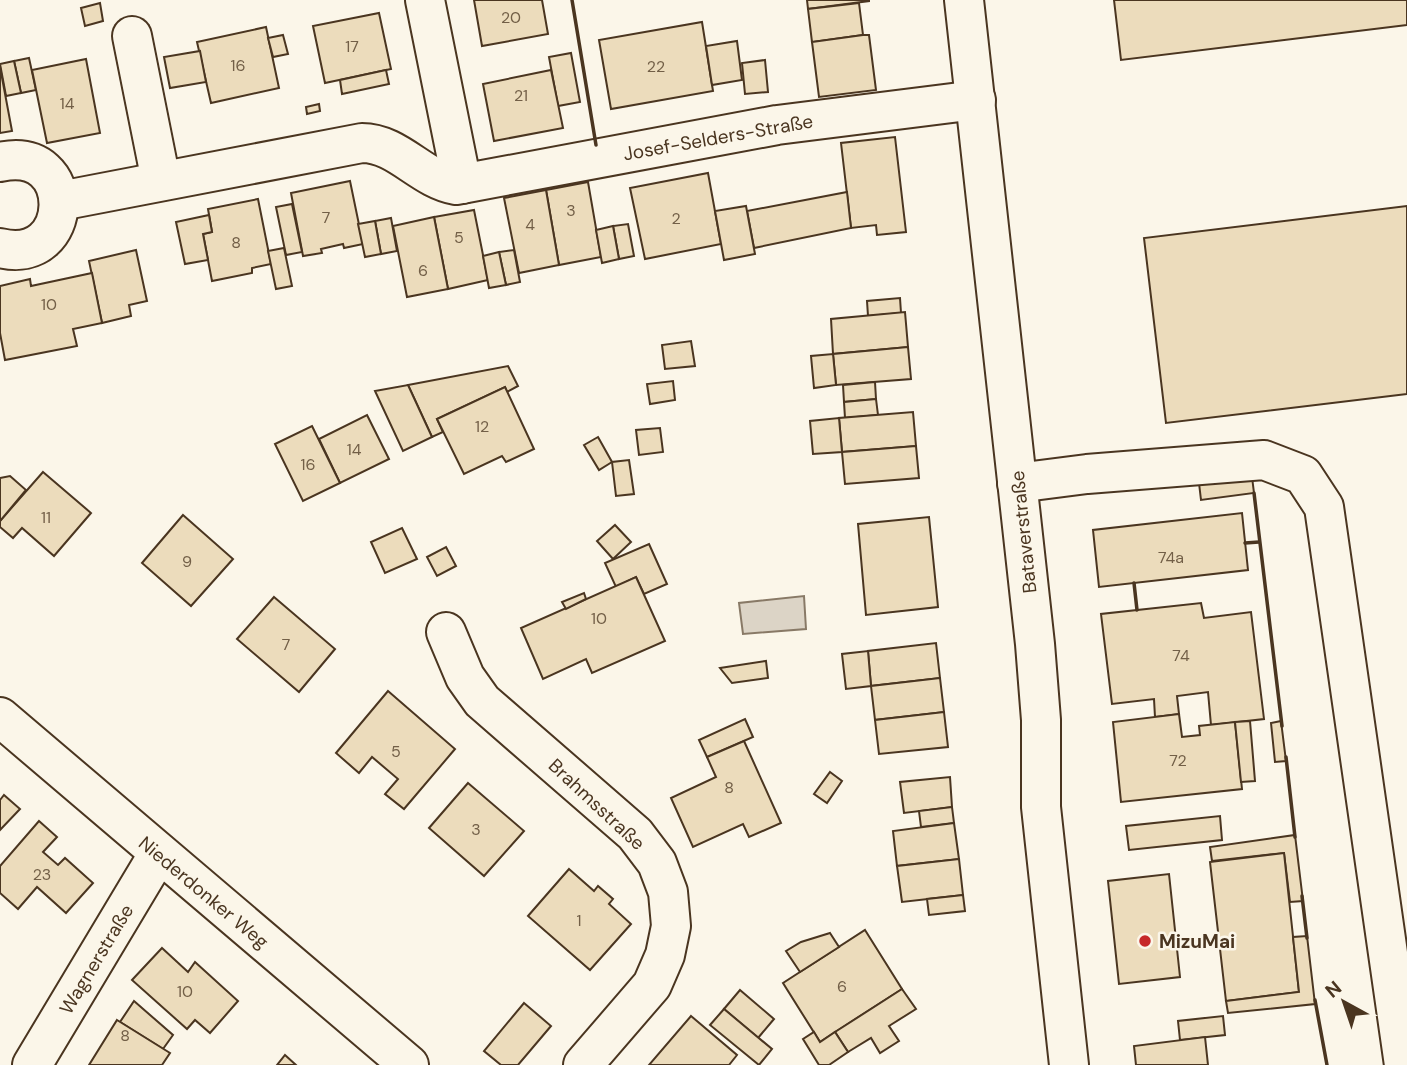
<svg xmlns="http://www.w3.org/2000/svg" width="1407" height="1065" font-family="'DM Sans',sans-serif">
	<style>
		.water { fill: #dcd4c6; stroke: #887966; stroke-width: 2 }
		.building { fill: #ecdcbc; stroke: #4a3520; stroke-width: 2 }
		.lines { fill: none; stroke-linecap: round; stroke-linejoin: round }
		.minor-casing { stroke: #4a3520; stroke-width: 42 }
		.minor { stroke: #fbf6e9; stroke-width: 38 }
		.wall { stroke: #4a3520; stroke-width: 3.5 }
		.poi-dot { fill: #c62828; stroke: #fbf6e9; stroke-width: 2.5 }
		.labels { text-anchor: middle; stroke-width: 5; stroke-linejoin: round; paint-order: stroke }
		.number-label { font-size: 16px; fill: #725f47 }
		.street-label { font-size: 19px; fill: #4a3520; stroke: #fbf6e9 }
		.poi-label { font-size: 19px; font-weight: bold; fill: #4a3520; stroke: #fbf6e9; text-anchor: start }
	</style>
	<rect width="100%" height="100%" fill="#fbf6e9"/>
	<polygon class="water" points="804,596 806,629 743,634 739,603"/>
	<g class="building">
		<polygon points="474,0 542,0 548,34 482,46"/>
		<polygon points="807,0 869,0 869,1 808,9"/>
		<polygon points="1114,0 1407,0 1407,25 1121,60"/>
		<polygon points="100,3 103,21 85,26 81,8"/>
		<polygon points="859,3 863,35 812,42 808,9"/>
		<polygon points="379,13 391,69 325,83 313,26"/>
		<polygon points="702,22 713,91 611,109 599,40"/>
		<polygon points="266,27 279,88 211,103 197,42"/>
		<polygon points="283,35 288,54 273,57 268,38"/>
		<polygon points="863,35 869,35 876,90 819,97 812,42"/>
		<polygon points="737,41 742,80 712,85 706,46"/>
		<polygon points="200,51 206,82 170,88 164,57"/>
		<polygon points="571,53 580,102 558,106 549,57"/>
		<polygon points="29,58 36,90 21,93 14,61"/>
		<polygon points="86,59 100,133 47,143 32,70"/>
		<polygon points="765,60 768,92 745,94 742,63"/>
		<polygon points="14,61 21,93 6,96 0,64"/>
		<polygon points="0,67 12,131 0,133"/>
		<polygon points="386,70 389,84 342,94 340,80"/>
		<polygon points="551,70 563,128 494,141 483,84"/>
		<polygon points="319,104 320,111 307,114 306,107"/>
		<polygon points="895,137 906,232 877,235 876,225 851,228 841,143"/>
		<polygon points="708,173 721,244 645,259 630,188"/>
		<polygon points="350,181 363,244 344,248 343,244 321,249 322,253 303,256 291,193"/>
		<polygon points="588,182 601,257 559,265 546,190"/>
		<polygon points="546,190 559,265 519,273 504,198"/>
		<polygon points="847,192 851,228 754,248 747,211"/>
		<polygon points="258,199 271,264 252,268 252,273 212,281 203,234 212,232 208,209"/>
		<polygon points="292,204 302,252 286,255 276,207"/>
		<polygon points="746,206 755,254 724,260 715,211"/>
		<polygon points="1407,206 1407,394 1166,423 1144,238"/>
		<polygon points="474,210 488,280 448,289 434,217"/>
		<polygon points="209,215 212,232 203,234 208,260 185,264 176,222"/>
		<polygon points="434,217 448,289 407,297 393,226"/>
		<polygon points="391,218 397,251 381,254 375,221"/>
		<polygon points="375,221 381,254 365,257 358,224"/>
		<polygon points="628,224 634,256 619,259 613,226"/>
		<polygon points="613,226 619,259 602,263 596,230"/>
		<polygon points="284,248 292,286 276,289 268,251"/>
		<polygon points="136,250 147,301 129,305 131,316 102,323 89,261"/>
		<polygon points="514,250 520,282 506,285 499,252"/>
		<polygon points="499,252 506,285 489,288 483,256"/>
		<polygon points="92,273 102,323 73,329 77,346 5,360 0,333 0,286 30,279 31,286"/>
		<polygon points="900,298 901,313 868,316 867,301"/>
		<polygon points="905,312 908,347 833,354 831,319"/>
		<polygon points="691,341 695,366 665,369 662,345"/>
		<polygon points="908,347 911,379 836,385 833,354"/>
		<polygon points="833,354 836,385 814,388 811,356"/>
		<polygon points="508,366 518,386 507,392 505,387 437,419 443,432 432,437 408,385"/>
		<polygon points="673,381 675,400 650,404 647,384"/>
		<polygon points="875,382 876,399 844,402 843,385"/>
		<polygon points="408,385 432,437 403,451 375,391"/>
		<polygon points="505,387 534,449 506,462 502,456 464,474 437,419"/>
		<polygon points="876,399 878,415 845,418 844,402"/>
		<polygon points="913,412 916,446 842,452 839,418"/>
		<polygon points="367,415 389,459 340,483 319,439"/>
		<polygon points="839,418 842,452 813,454 810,421"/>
		<polygon points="312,426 340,483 303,501 275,444"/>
		<polygon points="660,428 663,452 639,455 636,430"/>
		<polygon points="598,437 612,462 599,470 584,445"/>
		<polygon points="916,446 919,478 845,484 842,452"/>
		<polygon points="629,460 634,494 616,496 612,462"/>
		<polygon points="43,472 91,513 54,556 22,528 13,538 0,527 0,521"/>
		<polygon points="10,476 26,490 0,521 0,478"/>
		<polygon points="1252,477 1254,493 1201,500 1199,483"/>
		<polygon points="1242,513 1248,570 1099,587 1093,530"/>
		<polygon points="183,515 233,559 191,606 142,563"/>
		<polygon points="929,517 938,607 866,615 858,524"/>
		<polygon points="615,525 631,542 613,559 597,541"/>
		<polygon points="402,528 417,559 385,573 371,542"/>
		<polygon points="649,544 667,584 644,594 636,577 616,587 605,563"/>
		<polygon points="446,547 456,566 437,576 427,557"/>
		<polygon points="636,577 665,641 592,673 586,659 543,679 521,628"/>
		<polygon points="584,593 586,599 566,609 562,602"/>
		<polygon points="274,597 335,649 299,692 237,639"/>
		<polygon points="1201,603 1204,618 1251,612 1264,719 1211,725 1208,692 1177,696 1179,714 1155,717 1154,699 1112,704 1101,614"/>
		<polygon points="936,643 940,678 871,686 868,651"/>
		<polygon points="868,651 871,686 846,689 842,654"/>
		<polygon points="766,661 768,678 732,683 720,668"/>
		<polygon points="940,678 944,712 875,720 871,686"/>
		<polygon points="388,691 455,749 404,809 385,794 398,779 372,757 359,773 336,753"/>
		<polygon points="944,712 948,747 879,754 875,720"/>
		<polygon points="1179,714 1182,737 1200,735 1199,726 1235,722 1242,789 1121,802 1113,722"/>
		<polygon points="745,719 753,737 707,757 699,740"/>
		<polygon points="1250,721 1255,781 1241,782 1235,722"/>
		<polygon points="1281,721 1286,761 1275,762 1271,723"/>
		<polygon points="744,741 781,823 749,837 743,824 693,847 671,798 716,777 707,757"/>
		<polygon points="830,772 842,781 827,803 814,794"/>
		<polygon points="950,777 952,807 904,813 900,782"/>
		<polygon points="468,783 524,831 484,876 429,828"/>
		<polygon points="4,795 20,809 0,830 0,800"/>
		<polygon points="952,807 954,823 921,827 919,811"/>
		<polygon points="1220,816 1222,840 1129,850 1126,826"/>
		<polygon points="39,821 57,837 43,852 58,865 65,858 93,883 66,913 37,887 18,909 0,893 0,866"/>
		<polygon points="954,823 959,859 897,866 893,831"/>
		<polygon points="1295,835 1303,901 1290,902 1284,853 1212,861 1210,847"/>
		<polygon points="1284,853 1299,992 1226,1001 1210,862"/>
		<polygon points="959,859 963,895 902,902 897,866"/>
		<polygon points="569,869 594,891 598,886 613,899 609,904 631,924 590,970 528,916"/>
		<polygon points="1169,874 1180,977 1119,984 1108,881"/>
		<polygon points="963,895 965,911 929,915 927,899"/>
		<polygon points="865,930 902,989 820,1042 783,983"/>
		<polygon points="830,933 839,947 800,972 786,951 801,942"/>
		<polygon points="1307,936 1315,1004 1228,1013 1226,1001 1299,992 1293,937"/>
		<polygon points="162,948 188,972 195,962 238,1001 210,1033 195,1020 187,1029 132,980"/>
		<polygon points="902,989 916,1009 889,1026 899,1041 880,1053 871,1038 848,1052 835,1032"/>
		<polygon points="740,990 774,1019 758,1038 724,1009"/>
		<polygon points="134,1001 173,1035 163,1049 120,1022"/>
		<polygon points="524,1003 551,1026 518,1065 501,1065 484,1051"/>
		<polygon points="724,1009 772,1049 759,1065 710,1025"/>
		<polygon points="691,1016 737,1055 729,1065 649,1065"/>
		<polygon points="1223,1016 1225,1035 1180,1040 1178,1021"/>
		<polygon points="117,1020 170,1053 162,1065 89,1065"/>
		<polygon points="814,1032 820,1042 835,1032 848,1052 829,1065 819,1065 803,1039"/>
		<polygon points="1205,1037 1208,1065 1136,1065 1134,1046"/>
		<polygon points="285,1055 296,1065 277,1065"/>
	</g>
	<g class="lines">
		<defs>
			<g id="minor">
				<polyline points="425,0 462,184"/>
				<polyline points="964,0 1035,644 1041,720 1041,807 1069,1065"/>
				<polyline points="132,36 161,181"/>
				<path d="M0,162C80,144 76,267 0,248"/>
				<path d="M60,201L362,143C398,143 421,179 456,185L777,125L976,100"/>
				<polyline points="1017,483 1087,474 1264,460 1303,475 1324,507 1404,1065"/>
				<polyline points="446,632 465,677 482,701 635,834 657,863 668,892 671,926 665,955 652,985 583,1065"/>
				<polyline points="0,717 409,1065"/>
				<polyline points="32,1065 159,853"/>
			</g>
		</defs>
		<use href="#minor" class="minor-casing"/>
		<use href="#minor" class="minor"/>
		<g class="wall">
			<polyline points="572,0 596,145"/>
			<polyline points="1254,493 1282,726"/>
			<polyline points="1245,543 1259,542"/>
			<polyline points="1134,583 1137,610"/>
			<polyline points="1286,757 1295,837"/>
			<polyline points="1302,896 1307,938"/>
			<polyline points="1315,1000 1327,1065"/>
		</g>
	</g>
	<circle class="poi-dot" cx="1145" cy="941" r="7"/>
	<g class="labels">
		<g class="number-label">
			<text x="511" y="23">20</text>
			<text x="352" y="52">17</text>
			<text x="238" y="71">16</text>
			<text x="656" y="72">22</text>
			<text x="521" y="101">21</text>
			<text x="67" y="109">14</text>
			<text x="571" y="216">3</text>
			<text x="326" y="223">7</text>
			<text x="676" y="224">2</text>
			<text x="530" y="230">4</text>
			<text x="459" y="243">5</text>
			<text x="236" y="248">8</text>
			<text x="423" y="276">6</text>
			<text x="49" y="310">10</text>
			<text x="482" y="432">12</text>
			<text x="354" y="455">14</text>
			<text x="308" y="470">16</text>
			<text x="46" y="523">11</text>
			<text x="1171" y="563">74a</text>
			<text x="187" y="567">9</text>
			<text x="599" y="624">10</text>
			<text x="286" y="650">7</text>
			<text x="1181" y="661">74</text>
			<text x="396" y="757">5</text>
			<text x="1178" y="766">72</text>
			<text x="729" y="793">8</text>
			<text x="476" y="835">3</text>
			<text x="42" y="880">23</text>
			<text x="579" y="926">1</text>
			<text x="842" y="992">6</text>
			<text x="185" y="997">10</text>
			<text x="125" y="1041">8</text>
		</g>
		<g class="street-label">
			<text transform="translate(718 137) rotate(-10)" y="7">Josef-Selders-Straße</text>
			<text transform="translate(1023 532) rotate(-96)" y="7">Bataverstraße</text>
			<text transform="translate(597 804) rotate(43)" y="7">Brahmsstraße</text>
			<text transform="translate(204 892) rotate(40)" y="7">Niederdonker Weg</text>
			<text transform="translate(96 959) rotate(-59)" y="7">Wagnerstraße</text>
		</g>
		<g class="poi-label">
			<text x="1159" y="948">MizuMai</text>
		</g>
	</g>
	<g transform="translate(1344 1002) rotate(320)" stroke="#fbf6e9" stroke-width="5" paint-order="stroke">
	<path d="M0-5L12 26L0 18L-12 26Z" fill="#4a3520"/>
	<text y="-10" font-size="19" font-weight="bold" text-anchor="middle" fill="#4a3520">N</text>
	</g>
</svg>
